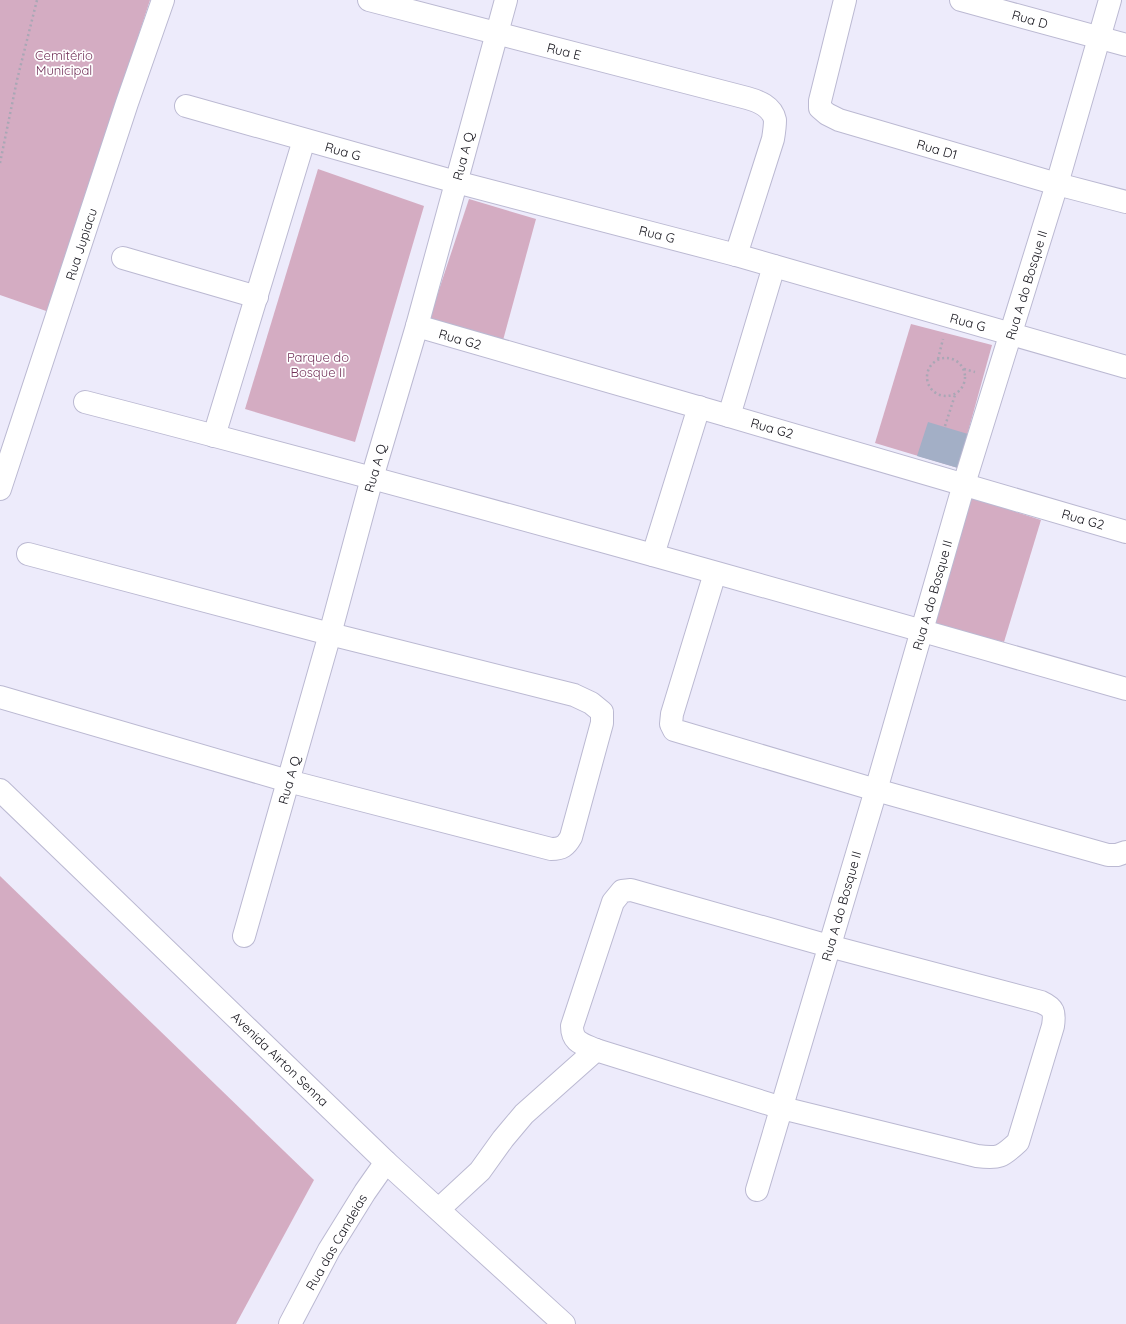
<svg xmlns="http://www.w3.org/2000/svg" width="1126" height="1324" font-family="Quicksand,sans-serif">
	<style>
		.green { fill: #d4acc2 }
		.building { fill: #a3afc6 }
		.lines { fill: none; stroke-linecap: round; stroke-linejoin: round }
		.minor-casing { stroke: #bbb9d2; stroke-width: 24 }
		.secondary-casing { stroke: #bbb9d2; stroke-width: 24 }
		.path { stroke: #a9a7b5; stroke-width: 2.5; stroke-dasharray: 2 3; stroke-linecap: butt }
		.minor { stroke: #fff; stroke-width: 22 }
		.secondary { stroke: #fff; stroke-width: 22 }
		.labels { text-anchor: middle; stroke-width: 3.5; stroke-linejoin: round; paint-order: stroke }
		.street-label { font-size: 13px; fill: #121119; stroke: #fff }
		.park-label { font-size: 13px; fill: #723159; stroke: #fff }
	</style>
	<rect width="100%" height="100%" fill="#edebfb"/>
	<g class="green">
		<polygon points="0,0 150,0 49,312 0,295"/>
		<polygon points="318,169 424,206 355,442 245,409"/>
		<polygon points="469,199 536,219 502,344 429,320"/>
		<polygon points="911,324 992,345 958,468 875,443"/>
		<polygon points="970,497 1041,520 1004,642 930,624"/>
		<polygon points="0,876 314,1180 236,1324 0,1324"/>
	</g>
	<polygon class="building" points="928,422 968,434 958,468 917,456"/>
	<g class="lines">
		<defs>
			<g id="minor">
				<path d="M369,0L747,98C758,101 772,106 775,120C775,126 774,133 773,139L736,255"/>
				<polyline points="845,0 820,101 820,108 827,114 839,120 1057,184 1126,202"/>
				<polyline points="961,0 1126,45"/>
				<polyline points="186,106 456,182 736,255 1126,367"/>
				<polyline points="123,258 257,297"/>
				<polyline points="417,326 729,416 1126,532"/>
				<path d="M85,402C433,492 780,590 1126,689"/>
				<polyline points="729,416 774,266"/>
				<polyline points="214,436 304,140"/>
				<polyline points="0,489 127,103 163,0"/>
				<polyline points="653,555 699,407"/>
				<polyline points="715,573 672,714 671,724 674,730 876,790 1108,855 1117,855 1126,852"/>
				<path d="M0,697L288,781L551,849C562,849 566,846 571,837L602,723V712L591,703L574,695L330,634L28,554"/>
				<path d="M631,890L829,946L1041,1002C1054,1008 1055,1012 1053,1026L1018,1142C1002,1157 999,1159 977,1156L782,1108L596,1050C583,1044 572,1043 572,1026L613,902L622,891Z"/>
				<polyline points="244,936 330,634 372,478 417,326 506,0"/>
				<polyline points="757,1190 876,790 964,484 1057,184 1110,0"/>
				<polyline points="439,1209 480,1171 503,1139 524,1114 596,1050"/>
				<polyline points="290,1324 329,1250 365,1192 386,1162"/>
			</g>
			<polyline id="secondary" points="0,790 386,1162 564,1324"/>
		</defs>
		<use href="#minor" class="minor-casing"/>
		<use href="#secondary" class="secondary-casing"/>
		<g class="path">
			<polyline points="0,163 17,80 37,0"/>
			<circle cx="946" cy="377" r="19"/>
			<polyline points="938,359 943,339"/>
			<polyline points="964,369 975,372"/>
			<polyline points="945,426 955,395"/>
		</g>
		<use href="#minor" class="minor"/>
		<use href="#secondary" class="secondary"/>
	</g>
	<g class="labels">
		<g class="street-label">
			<text transform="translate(1030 19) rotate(16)" y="5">Rua D</text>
			<text transform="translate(564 51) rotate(14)" y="5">Rua E</text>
			<text transform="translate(937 149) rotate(16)" y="5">Rua D1</text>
			<text transform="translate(343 151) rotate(16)" y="5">Rua G</text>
			<text transform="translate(463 156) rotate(-75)" y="5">Rua A Q</text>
			<text transform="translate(657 234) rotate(14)" y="5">Rua G</text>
			<text transform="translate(81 244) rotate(-72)" y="5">Rua Jupiacu</text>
			<text transform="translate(1026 285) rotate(-73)" y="5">Rua A do Bosque II</text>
			<text transform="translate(968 322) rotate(15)" y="5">Rua G</text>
			<text transform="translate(460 339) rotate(16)" y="5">Rua G2</text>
			<text transform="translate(772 428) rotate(16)" y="5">Rua G2</text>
			<text transform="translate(375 468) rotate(-74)" y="5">Rua A Q</text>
			<text transform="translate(1083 519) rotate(16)" y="5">Rua G2</text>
			<text transform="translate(932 595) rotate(-74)" y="5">Rua A do Bosque II</text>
			<text transform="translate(289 780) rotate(-74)" y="5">Rua A Q</text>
			<text transform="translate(841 906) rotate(-74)" y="5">Rua A do Bosque II</text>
			<text transform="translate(280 1059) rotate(44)" y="5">Avenida Airton Senna</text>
			<text transform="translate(336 1242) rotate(-60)" y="5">Rua das Candeias</text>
		</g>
		<g class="park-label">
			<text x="64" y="60">Cemitério<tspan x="64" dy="15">Municipal</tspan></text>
			<text x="318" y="362">Parque do<tspan x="318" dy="15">Bosque II</tspan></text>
		</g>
	</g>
</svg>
